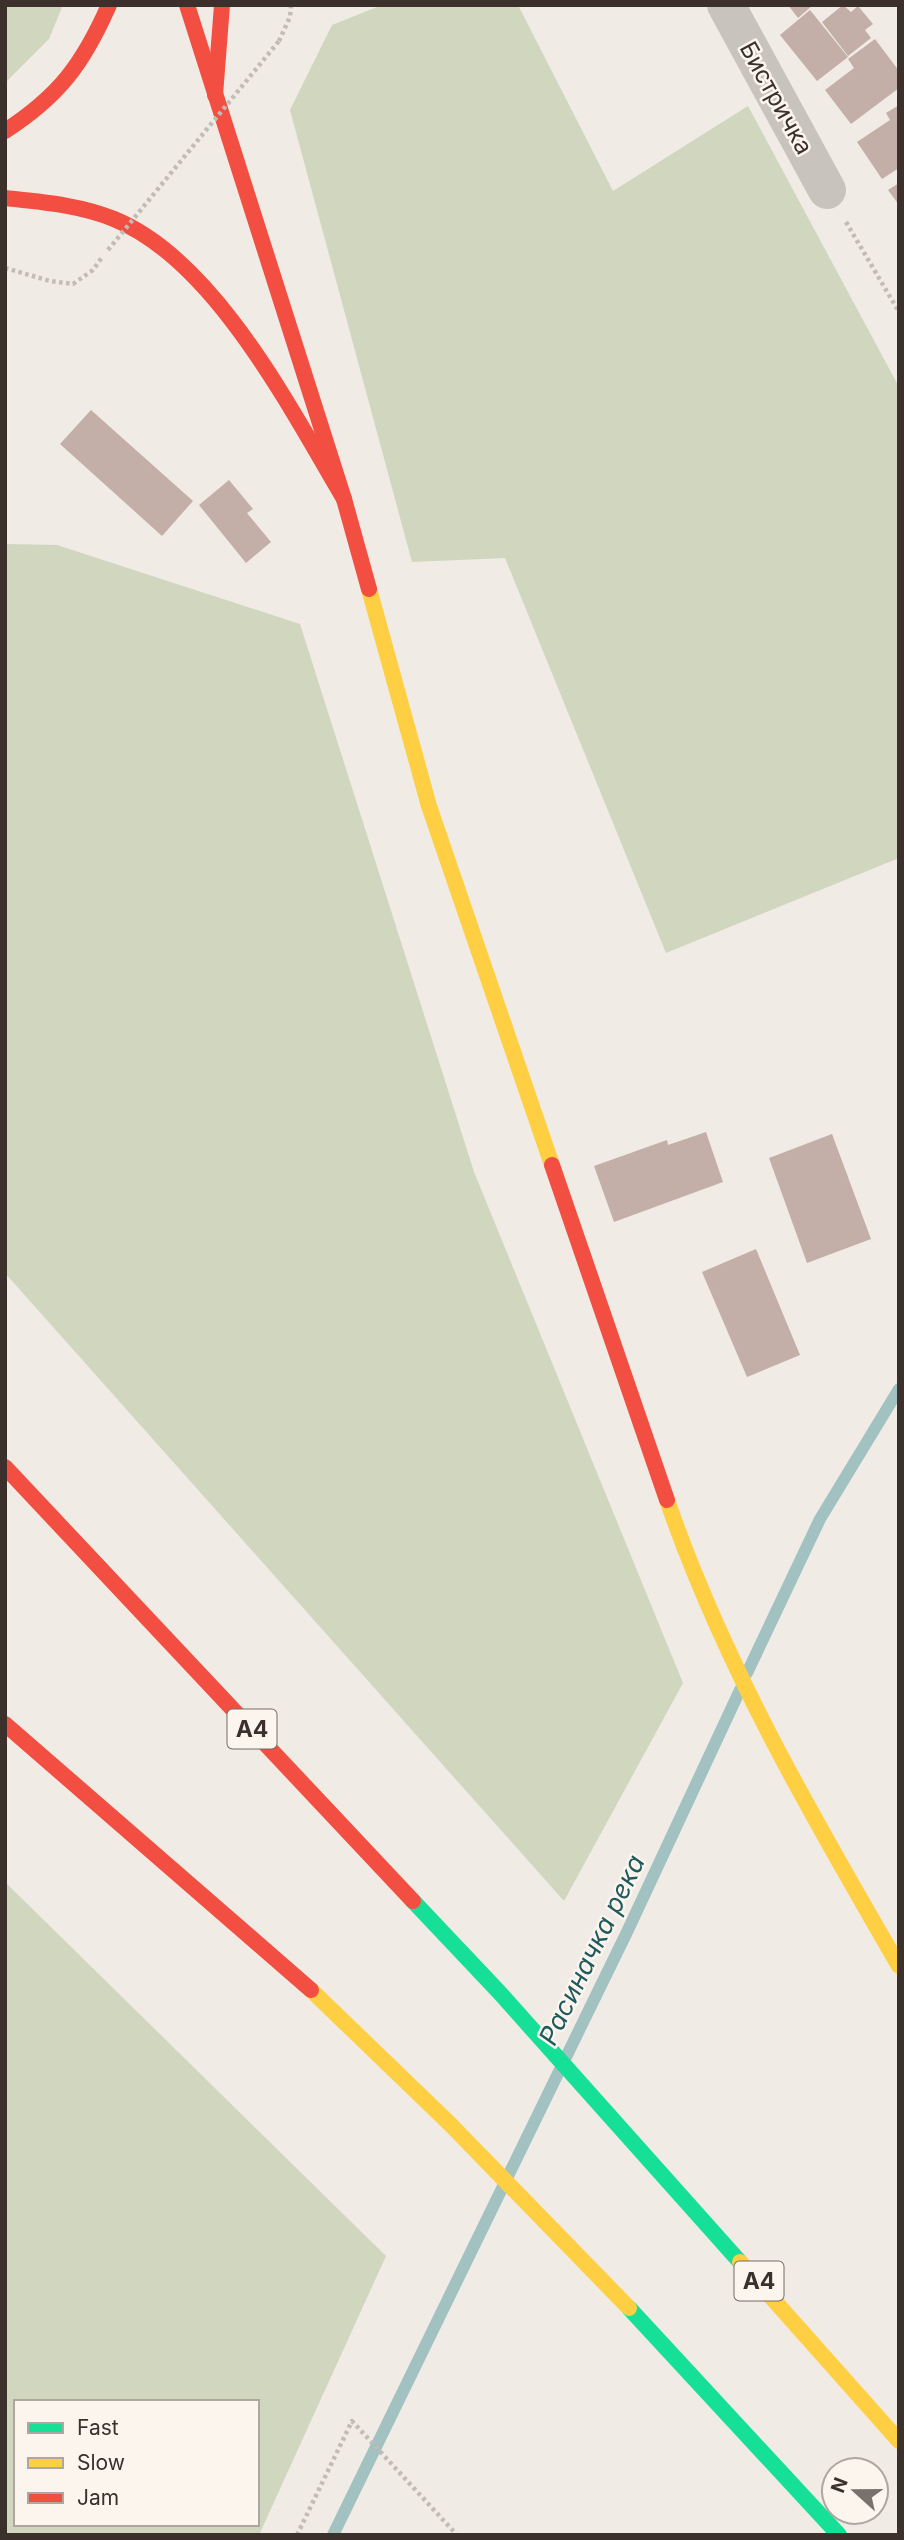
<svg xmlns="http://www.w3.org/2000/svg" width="904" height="2540" font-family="Inter,sans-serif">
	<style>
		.green { fill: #d1d6bf; fill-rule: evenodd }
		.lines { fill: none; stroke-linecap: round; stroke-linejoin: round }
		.stream { stroke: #a1c2c1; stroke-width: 12 }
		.building { fill: #c3afa7 }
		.path { stroke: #c2bbb6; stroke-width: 4.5; stroke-dasharray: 3.5 3.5; stroke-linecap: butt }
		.street { stroke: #c9c3be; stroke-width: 38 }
		.fast { stroke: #16e098; stroke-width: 16 }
		.slow { stroke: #ffcf43; stroke-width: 16 }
		.jam { stroke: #f24e42; stroke-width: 16 }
		.path-bridge { stroke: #c2bbb6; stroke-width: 4.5; stroke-dasharray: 3.5 3.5; stroke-linecap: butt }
		.labels { text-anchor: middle; stroke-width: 5; stroke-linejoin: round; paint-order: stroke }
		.shield { fill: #fbf5ee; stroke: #756b66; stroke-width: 2 }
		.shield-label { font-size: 23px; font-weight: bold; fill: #3b302b }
		.street-label { font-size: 24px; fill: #3b302b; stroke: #fbf5ee }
		.water-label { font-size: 26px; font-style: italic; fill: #1f5a5e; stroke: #fbf5ee }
	</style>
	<rect width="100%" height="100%" fill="#f0ebe5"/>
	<g class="green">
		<polygon points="5,5 63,5 49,39 5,83"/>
		<polygon points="382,5 518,5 613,191 748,106 899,387 899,858 666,953 505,558 412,562 290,110 332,25"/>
		<polygon points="5,544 57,545 300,624 474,1172 683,1683 564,1901 5,1273"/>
		<path d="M5,1882L386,2256L259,2535H5ZM16,2402H257V2524H16Z"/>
	</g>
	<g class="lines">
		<g class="stream">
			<polyline points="747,1673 820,1519 899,1389"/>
			<polyline points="333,2535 627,1932 740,1690"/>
		</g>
	</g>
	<g class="building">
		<polygon points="788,5 813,5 798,18"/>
		<polygon points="843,5 851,12 858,6 873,24 865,30 871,38 848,56 822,22"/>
		<polygon points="810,10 848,57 817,81 780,35"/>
		<polygon points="875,39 899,71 899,88 851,124 825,90 854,68 848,59"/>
		<polygon points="899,105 899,168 882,179 857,142 890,120 886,113"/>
		<polygon points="899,183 899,205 888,190"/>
		<polygon points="91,410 193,501 162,536 60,444"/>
		<polygon points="229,480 253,509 247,513 271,542 246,563 199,505"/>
		<polygon points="706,1132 723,1182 614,1222 594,1166 667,1140 668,1145"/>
		<polygon points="832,1134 871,1239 807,1263 769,1158"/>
		<polygon points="756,1249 800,1355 747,1377 702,1272"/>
	</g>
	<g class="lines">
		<g class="path">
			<polyline points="279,41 290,17 291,5"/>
			<polyline points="846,222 899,312"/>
			<polyline points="5,268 50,281 73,284 93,270 103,256"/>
			<polyline points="297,2535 352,2421 457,2535"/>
		</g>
		<polyline class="street" points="726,5 827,190"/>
		<g class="fast">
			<polyline points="413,1901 499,1992 740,2262"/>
			<polyline points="629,2308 839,2535"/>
		</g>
		<g class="slow">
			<polyline points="369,589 429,806 552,1165"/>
			<path d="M667,1500C724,1665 812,1816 899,1966"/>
			<polyline points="311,1990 450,2124 629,2308"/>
			<polyline points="740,2262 899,2441"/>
		</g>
		<g class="jam">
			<polyline points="187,5 344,499 369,589"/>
			<polyline points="215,95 222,5"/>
			<path d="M5,131C59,96 83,64 109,5"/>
			<path d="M5,198C42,202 80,205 114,219C215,260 291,410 344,499"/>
			<polyline points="552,1165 667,1500"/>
			<polyline points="5,1467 413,1901"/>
			<polyline points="5,1724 311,1990"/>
		</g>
		<polyline class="path-bridge" points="108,250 279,41"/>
	</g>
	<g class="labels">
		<g class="shield">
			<rect x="227.5" y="1709.5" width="49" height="39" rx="5"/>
			<rect x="734.5" y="2261.5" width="49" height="39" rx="5"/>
		</g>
		<g class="shield-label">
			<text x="252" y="1737">A4</text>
			<text x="759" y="2289">A4</text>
		</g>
		<g class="street-label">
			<text transform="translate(776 98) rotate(61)" y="8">Бистричка</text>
		</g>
		<g class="water-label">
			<text transform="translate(592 1950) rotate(-64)" y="9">Расиначка река</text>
		</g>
	</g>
	<rect width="904" height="2540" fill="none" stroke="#3b302b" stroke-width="14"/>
	<rect x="14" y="2400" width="245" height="126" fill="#fbf5ee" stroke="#aea6a0" stroke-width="2"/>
	<rect x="28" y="2423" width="35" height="10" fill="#16e098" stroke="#aea6a0" stroke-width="2"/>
	<text x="77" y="2435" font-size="21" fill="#3b302b">Fast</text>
	<rect x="28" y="2458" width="35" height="10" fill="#ffcf43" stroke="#aea6a0" stroke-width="2"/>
	<text x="77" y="2470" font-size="21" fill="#3b302b">Slow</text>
	<rect x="28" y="2493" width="35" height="10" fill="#f24e42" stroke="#aea6a0" stroke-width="2"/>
	<text x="77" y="2505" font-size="21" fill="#3b302b">Jam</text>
	<g transform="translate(855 2491) rotate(291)"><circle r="33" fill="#fbf5ee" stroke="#aea6a0" stroke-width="2"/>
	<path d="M0-5L12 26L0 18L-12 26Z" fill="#7a716c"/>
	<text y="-10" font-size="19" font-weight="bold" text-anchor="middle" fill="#3b302b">N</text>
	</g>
</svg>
